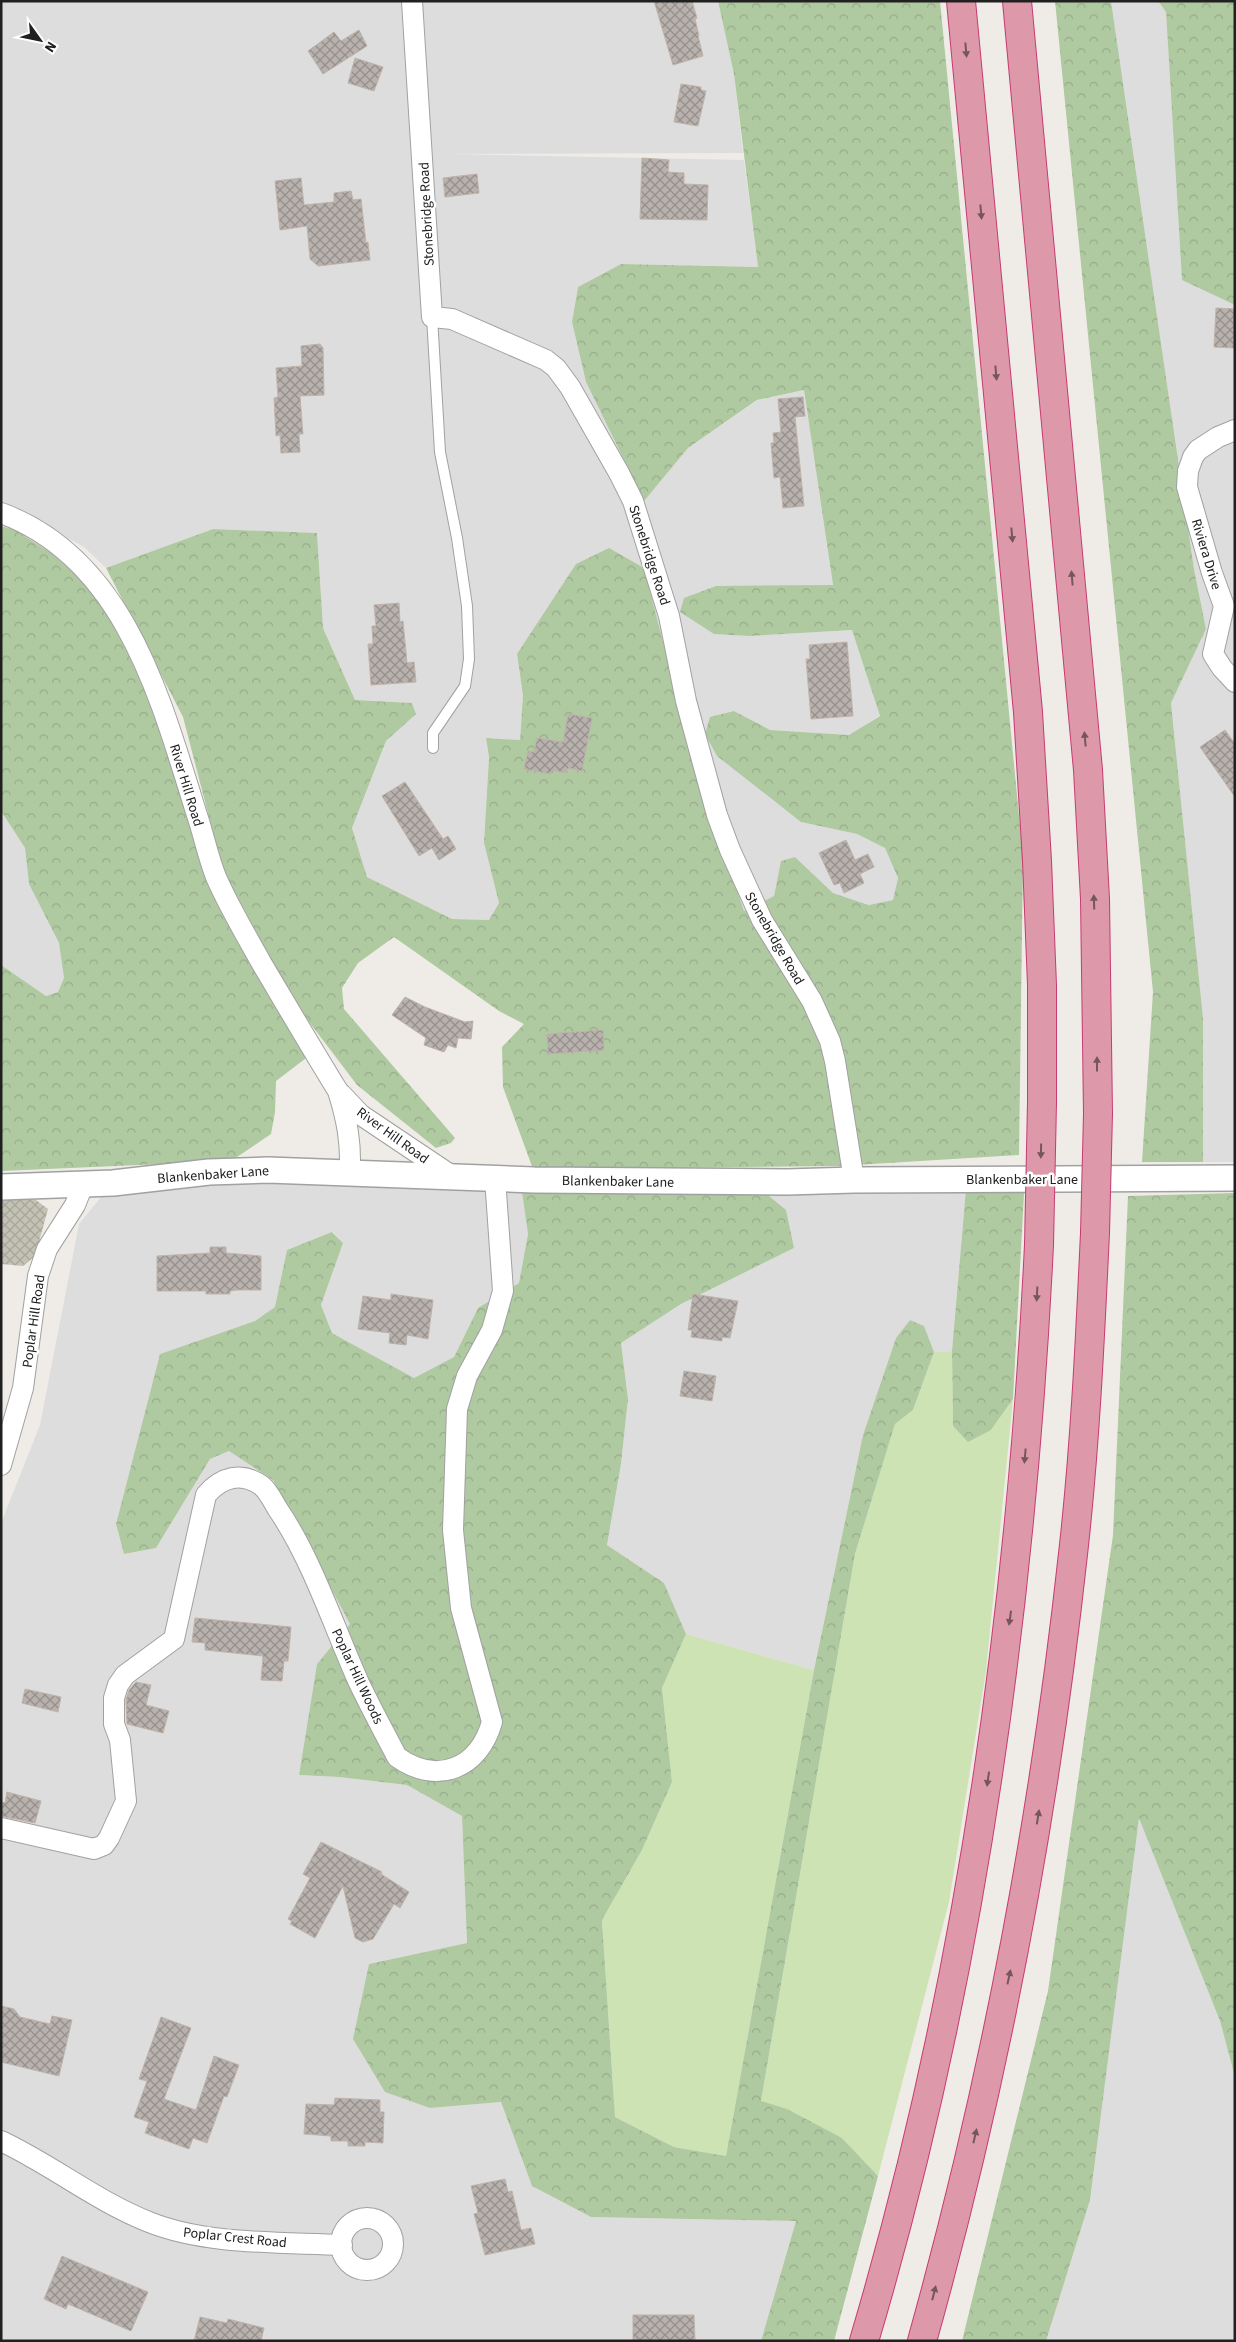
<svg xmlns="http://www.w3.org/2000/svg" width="1236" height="2342" font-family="'Source Sans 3',sans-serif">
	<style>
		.residential { fill: #dedddd }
		.construction { fill: url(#construction-cross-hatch) }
		.grass { fill: #cee3b3 }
		.forest { fill: url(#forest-crowns) }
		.building { fill: url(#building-cross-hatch); stroke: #bfb3ab }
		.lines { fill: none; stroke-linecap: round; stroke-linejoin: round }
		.service-casing { stroke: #a1a1a1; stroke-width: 12 }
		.minor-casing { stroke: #a1a1a1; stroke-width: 22 }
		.tertiary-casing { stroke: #a1a1a1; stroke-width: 28 }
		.motorway-casing { stroke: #c63b74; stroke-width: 30 }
		.service { stroke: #fff; stroke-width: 10 }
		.minor { stroke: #fff; stroke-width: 20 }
		.tertiary { stroke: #fff; stroke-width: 25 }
		.motorway { stroke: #d9a; stroke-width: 28 }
		.motorway-bridge-casing { stroke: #c63b74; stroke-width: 30; stroke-linecap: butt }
		.motorway-bridge { stroke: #d9a; stroke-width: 28 }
		.oneway { fill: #75565e }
		.labels { text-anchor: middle; stroke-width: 5; stroke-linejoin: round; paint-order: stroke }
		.street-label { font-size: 14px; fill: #202020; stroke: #fff }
	</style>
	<defs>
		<pattern id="construction-cross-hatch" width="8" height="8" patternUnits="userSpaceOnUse" patternTransform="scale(1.25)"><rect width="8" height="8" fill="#c3c2b4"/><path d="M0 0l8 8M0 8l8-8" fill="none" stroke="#a7a69a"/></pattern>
		<pattern id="forest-crowns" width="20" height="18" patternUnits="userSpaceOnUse" patternTransform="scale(1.25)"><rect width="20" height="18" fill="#afc9a1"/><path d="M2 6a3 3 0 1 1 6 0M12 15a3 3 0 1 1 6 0" fill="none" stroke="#96ac8a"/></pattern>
		<pattern id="building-cross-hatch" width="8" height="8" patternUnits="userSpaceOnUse" patternTransform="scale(1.25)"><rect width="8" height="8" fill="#b8b1ad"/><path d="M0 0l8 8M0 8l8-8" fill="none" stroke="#95908c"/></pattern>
	</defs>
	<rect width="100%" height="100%" fill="#efece7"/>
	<g class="residential">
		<polygon points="1,1 718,1 734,74 743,153 448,154 744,160 758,267 621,264 578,287 572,322 586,382 644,500 688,448 758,400 804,390 833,586 716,586 714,634 749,636 852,630 880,715 850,735 770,730 734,711 801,822 857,834 885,848 898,878 894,900 870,905 833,893 795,857 781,862 774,896 744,912 695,766 517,654 523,695 520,740 486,738 489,757 484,843 499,903 489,920 452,919 367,877 352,828 386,741 416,713 412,703 355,700 323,628 317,533 213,529 106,568 84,547 1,501"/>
		<polygon points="1111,1 1158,1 1166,12 1182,279 1235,305 1235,1162 1203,1162 1203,1018 1171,703 1206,629 1194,569"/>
		<polygon points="1,811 25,848 29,884 59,943 64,978 58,992 46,996 1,965"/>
		<polygon points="254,1180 522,1192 528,1234 519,1283 478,1308 454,1357 414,1378 332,1333 321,1305 343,1243 333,1232 287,1250 276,1307 255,1321 160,1354 116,1524 124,1554 156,1548 210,1459 230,1451 273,1480 350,1624 317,1664 299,1775 339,1777 407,1785 462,1816 467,1943 369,1964 430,2108 501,2102 532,2186 591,2217 796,2221 761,2341 1,2341 1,1523 40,1425 79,1224 102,1196 162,1184"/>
		<polygon points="966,1189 952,1351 934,1352 924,1326 910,1320 896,1338 863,1435 814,1670 686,1634 664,1583 607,1545 621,1464 628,1399 621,1343 681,1304 794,1248 764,1192"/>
		<polygon points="1139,1816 1220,2021 1235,2077 1235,2341 1046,2341 1090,2200"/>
	</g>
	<polygon class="construction" points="1,1200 36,1200 48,1209 35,1256 23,1266 1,1264"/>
	<g class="grass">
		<polygon points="952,1351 953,1426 991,1430 1013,1399 986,1671 949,1902 878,2176 842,2138 761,2101 855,1554 895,1424 913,1410 934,1352"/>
		<polygon points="686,1634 814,1670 726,2156 674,2147 615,2117 602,1920 642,1850 672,1782 662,1688"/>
	</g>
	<g class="forest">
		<polygon points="718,1 940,1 1023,857 1019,1155 839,1166 533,1169 503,1087 502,1047 524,1024 499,1011 394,937 358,963 342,988 344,1009 455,1138 451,1143 436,1148 357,1085 294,1002 223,871 183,717 106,568 213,529 317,533 323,628 355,700 412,703 416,714 386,741 352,828 367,877 452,919 489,920 499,903 484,843 489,757 486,738 520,740 523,695 517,654 576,564 609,548 644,568 695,766 744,911 774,896 781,861 795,857 833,893 869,905 893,900 898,878 885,848 857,834 801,822 717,756 705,734 710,717 734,711 770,730 849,735 880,716 852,630 749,636 714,634 680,612 684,598 716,586 833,585 804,390 757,400 688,448 644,501 586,382 572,322 578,287 621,264 758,267 734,74"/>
		<polygon points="1055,1 1111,1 1194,569 1206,629 1171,703 1203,1018 1203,1162 1142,1162 1153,992"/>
		<polygon points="1158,1 1235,1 1235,305 1182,280 1166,12"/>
		<polygon points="1,526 15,530 51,553 106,602 149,690 187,812 310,1055 276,1081 275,1112 271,1134 231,1161 1,1171 1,965 46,996 58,992 64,978 59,943 29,884 25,848 1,811"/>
		<polygon points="966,1189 1024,1193 1013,1399 991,1430 968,1442 953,1426 952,1351"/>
		<polygon points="522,1192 764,1192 786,1210 794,1248 681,1304 621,1343 628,1399 621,1464 607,1545 664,1583 686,1634 662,1688 672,1782 642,1850 602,1920 615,2117 674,2147 726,2156 814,1670 863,1435 896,1338 910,1320 924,1326 934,1352 913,1410 895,1424 855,1554 761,2101 787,2109 842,2138 878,2176 834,2341 761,2341 796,2221 591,2217 532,2186 501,2102 430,2108 385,2092 353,2039 369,1964 467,1943 462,1816 407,1785 339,1777 299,1775 317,1664 350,1624 273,1480 229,1451 210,1459 156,1548 124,1554 116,1524 160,1354 255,1321 275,1307 287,1250 332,1232 343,1243 321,1305 332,1333 414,1378 454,1357 478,1308 519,1283 528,1234"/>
		<polygon points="1235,1193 1235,2077 1220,2021 1139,1818 1090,2200 1046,2341 962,2341 1048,1991 1113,1535 1128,1196"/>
	</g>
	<g class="building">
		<polygon points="654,1 692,1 697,18 695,19 699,36 698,36 703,56 673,65"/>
		<polygon points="359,30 367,46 323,74 308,51 334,32 341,41"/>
		<polygon points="355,58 383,67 374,91 348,83"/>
		<polygon points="681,84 701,87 701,90 706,91 698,126 674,122"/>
		<polygon points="642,158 669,160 668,172 684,173 684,184 708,185 707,220 640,219"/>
		<polygon points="477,174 479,193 445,197 443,178"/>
		<polygon points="301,178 304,205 334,202 334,193 351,191 353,200 361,199 366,243 368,242 370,260 318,266 310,259 307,226 280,230 275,181"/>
		<polygon points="1216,308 1235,309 1235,348 1214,347"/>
		<polygon points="320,344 323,348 324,395 300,396 303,434 299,434 300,452 281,453 280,435 276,436 274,398 278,397 276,368 302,366 301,346"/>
		<polygon points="803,397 805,416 795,417 804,506 783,508 780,477 774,478 771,443 774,443 773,433 781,432 778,399"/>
		<polygon points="399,603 400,622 403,621 407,663 414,662 416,682 371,685 368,644 373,644 372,626 376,626 374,605"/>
		<polygon points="847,642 853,716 811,719 806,659 810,659 809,645"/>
		<polygon points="568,714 592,718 582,771 568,768 567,773 552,770 551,774 524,769 528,751 534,752 537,738 563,742"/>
		<polygon points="1225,730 1235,744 1235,797 1200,747"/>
		<polygon points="405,782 443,839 448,836 456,849 439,860 432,848 419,856 382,796"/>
		<polygon points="846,840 855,860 868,854 874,867 860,874 864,883 844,893 840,883 834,885 819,853"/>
		<polygon points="405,997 425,1007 465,1022 473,1021 471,1039 458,1038 456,1048 448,1045 444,1052 424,1045 426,1038 392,1015"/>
		<polygon points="603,1030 604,1050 548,1054 547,1034"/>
		<polygon points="210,1247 226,1247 226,1253 261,1256 261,1290 237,1290 230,1291 230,1294 206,1294 206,1291 157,1291 157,1256 210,1253"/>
		<polygon points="391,1294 433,1300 428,1339 407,1335 406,1345 389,1343 390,1333 358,1329 363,1296 391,1300"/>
		<polygon points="693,1294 738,1301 730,1338 722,1337 722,1341 691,1337 692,1330 688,1330"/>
		<polygon points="684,1371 716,1376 712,1401 680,1396"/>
		<polygon points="195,1618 291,1627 288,1661 284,1661 282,1681 261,1680 263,1656 205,1650 205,1643 192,1642"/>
		<polygon points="136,1682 151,1685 146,1705 169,1711 163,1733 127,1724 126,1700 129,1690"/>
		<polygon points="25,1689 61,1697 58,1712 22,1703"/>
		<polygon points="7,1792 41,1801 35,1823 1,1816 1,1802 5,1803"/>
		<polygon points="321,1842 382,1872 381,1874 409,1892 400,1908 394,1904 373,1939 363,1942 355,1938 343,1886 315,1938 290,1924 292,1921 288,1919 310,1878 303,1874"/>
		<polygon points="1,2006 14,2009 20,2017 50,2024 52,2016 72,2020 59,2076 1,2062"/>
		<polygon points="161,2017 191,2028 164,2099 196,2110 214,2056 239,2065 227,2097 224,2096 207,2143 193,2138 189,2149 145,2133 149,2122 134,2117 147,2081 139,2079"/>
		<polygon points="335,2098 380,2100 380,2112 384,2112 383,2143 365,2142 365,2146 348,2146 348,2141 331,2141 331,2136 304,2134 306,2104 334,2105"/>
		<polygon points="505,2179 508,2192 512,2191 521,2230 531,2228 535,2244 485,2255 474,2214 478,2213 471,2186"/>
		<polygon points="62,2256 148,2292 131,2331 68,2304 66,2309 44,2299"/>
		<polygon points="633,2315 694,2315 695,2341 633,2341"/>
		<polygon points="200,2317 227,2323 228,2319 264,2328 261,2341 194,2341"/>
	</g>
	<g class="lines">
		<defs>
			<polyline id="service" points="432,317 440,452 457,538 467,606 469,659 465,686 433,733 433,748"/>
			<g id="minor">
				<polyline points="412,1 432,317 452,319 546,360 556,368 570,387 619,473 633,501 669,616 686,701 717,815 730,850 762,920 812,1001 830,1041 835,1061 854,1180"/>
				<polyline points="1235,430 1218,437 1198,450 1193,457 1188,471 1187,487 1212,573 1224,606 1213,654 1222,668 1235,682"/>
				<path d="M1,513C126,559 161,701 197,815C204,836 208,857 216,877C229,907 246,935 262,964C287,1006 312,1049 338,1091C347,1120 351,1141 350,1172"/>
				<polyline points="341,1094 361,1115 452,1176"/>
				<polyline points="1,1465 23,1388 38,1276 47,1249 75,1205 83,1185"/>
				<path d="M1,1828L94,1849L104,1845L109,1838L126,1801L120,1740L114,1724V1698L118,1685L125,1675L174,1639L206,1495C221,1477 242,1471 262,1486C268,1491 273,1501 277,1508C312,1559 333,1625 359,1683C371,1708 384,1732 397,1757C438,1786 479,1768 492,1722L461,1608L453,1530L457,1409L467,1376L492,1330L503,1291L495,1178"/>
				<path d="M1,2141C52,2165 96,2201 149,2222C206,2245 280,2242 342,2245"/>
				<circle cx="367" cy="2244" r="26"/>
			</g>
			<polyline id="tertiary" points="1,1187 113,1183 209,1172 268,1170 534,1180 787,1182 854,1180 1235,1178"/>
			<g id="motorway">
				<polyline points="961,1 1028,712 1037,861 1042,985 1042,1102"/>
				<polyline points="1017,1 1088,770 1095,899 1098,1113"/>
				<path d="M864,2341C970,1985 1021,1615 1039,1245"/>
				<path d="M922,2341C994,2084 1044,1820 1073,1554C1085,1448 1090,1340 1095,1233"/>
			</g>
		</defs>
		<use href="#service" class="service-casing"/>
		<use href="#minor" class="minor-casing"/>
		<use href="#tertiary" class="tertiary-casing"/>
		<use href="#motorway" class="motorway-casing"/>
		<use href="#service" class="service"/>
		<use href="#minor" class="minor"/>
		<use href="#tertiary" class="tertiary"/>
		<use href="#motorway" class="motorway"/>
		<defs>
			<g id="motorway-bridge">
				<polyline points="1095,1233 1098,1113"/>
				<polyline points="1039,1245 1042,1102"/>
			</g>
		</defs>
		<use href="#motorway-bridge" class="motorway-bridge-casing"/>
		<use href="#motorway-bridge" class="motorway-bridge"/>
	</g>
	<defs><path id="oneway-solid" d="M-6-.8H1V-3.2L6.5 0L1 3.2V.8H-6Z" transform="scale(1.25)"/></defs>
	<g class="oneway">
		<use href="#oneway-solid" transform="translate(966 50) rotate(85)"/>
		<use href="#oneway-solid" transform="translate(981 212) rotate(85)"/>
		<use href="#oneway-solid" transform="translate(996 373) rotate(85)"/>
		<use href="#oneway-solid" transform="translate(1012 535) rotate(85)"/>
		<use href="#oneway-solid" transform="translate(1072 578) rotate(-95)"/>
		<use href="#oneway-solid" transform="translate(1085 739) rotate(-95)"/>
		<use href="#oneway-solid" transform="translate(1094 902) rotate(-92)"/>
		<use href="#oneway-solid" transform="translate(1097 1064) rotate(-90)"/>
		<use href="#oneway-solid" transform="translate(1041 1151) rotate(91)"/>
		<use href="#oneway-solid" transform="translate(1037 1294) rotate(93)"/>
		<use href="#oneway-solid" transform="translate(1025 1456) rotate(95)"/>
		<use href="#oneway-solid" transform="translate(1010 1618) rotate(98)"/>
		<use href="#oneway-solid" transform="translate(988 1779) rotate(98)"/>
		<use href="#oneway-solid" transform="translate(1038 1817) rotate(-81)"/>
		<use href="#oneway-solid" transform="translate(1009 1977) rotate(-78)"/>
		<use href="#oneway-solid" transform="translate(975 2136) rotate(-77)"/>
		<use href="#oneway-solid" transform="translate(934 2293) rotate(-76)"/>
	</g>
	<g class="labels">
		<g class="street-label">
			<text transform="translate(426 214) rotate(-93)" y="5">Stonebridge Road</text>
			<text transform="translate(1207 554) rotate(73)" y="5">Riviera Drive</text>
			<text transform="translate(650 555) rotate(72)" y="5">Stonebridge Road</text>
			<text transform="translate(187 785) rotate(73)" y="5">River Hill Road</text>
			<text transform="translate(775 938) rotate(60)" y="5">Stonebridge Road</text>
			<text transform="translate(393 1135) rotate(36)" y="5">River Hill Road</text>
			<text transform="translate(213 1174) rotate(-4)" y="5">Blankenbaker Lane</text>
			<text x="1022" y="1184">Blankenbaker Lane</text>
			<text transform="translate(618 1181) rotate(1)" y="5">Blankenbaker Lane</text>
			<text transform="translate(33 1321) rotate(-82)" y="5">Poplar Hill Road</text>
			<text transform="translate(358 1676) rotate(65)" y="5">Poplar Hill Woods</text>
			<text transform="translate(235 2237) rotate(6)" y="5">Poplar Crest Road</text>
		</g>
	</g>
	<rect width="1236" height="2342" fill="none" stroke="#202020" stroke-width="5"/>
	<g transform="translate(40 40) rotate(123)" stroke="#ffffff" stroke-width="4" paint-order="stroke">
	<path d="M0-4L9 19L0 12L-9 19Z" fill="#202020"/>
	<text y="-8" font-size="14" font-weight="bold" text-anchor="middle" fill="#202020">N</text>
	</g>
</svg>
